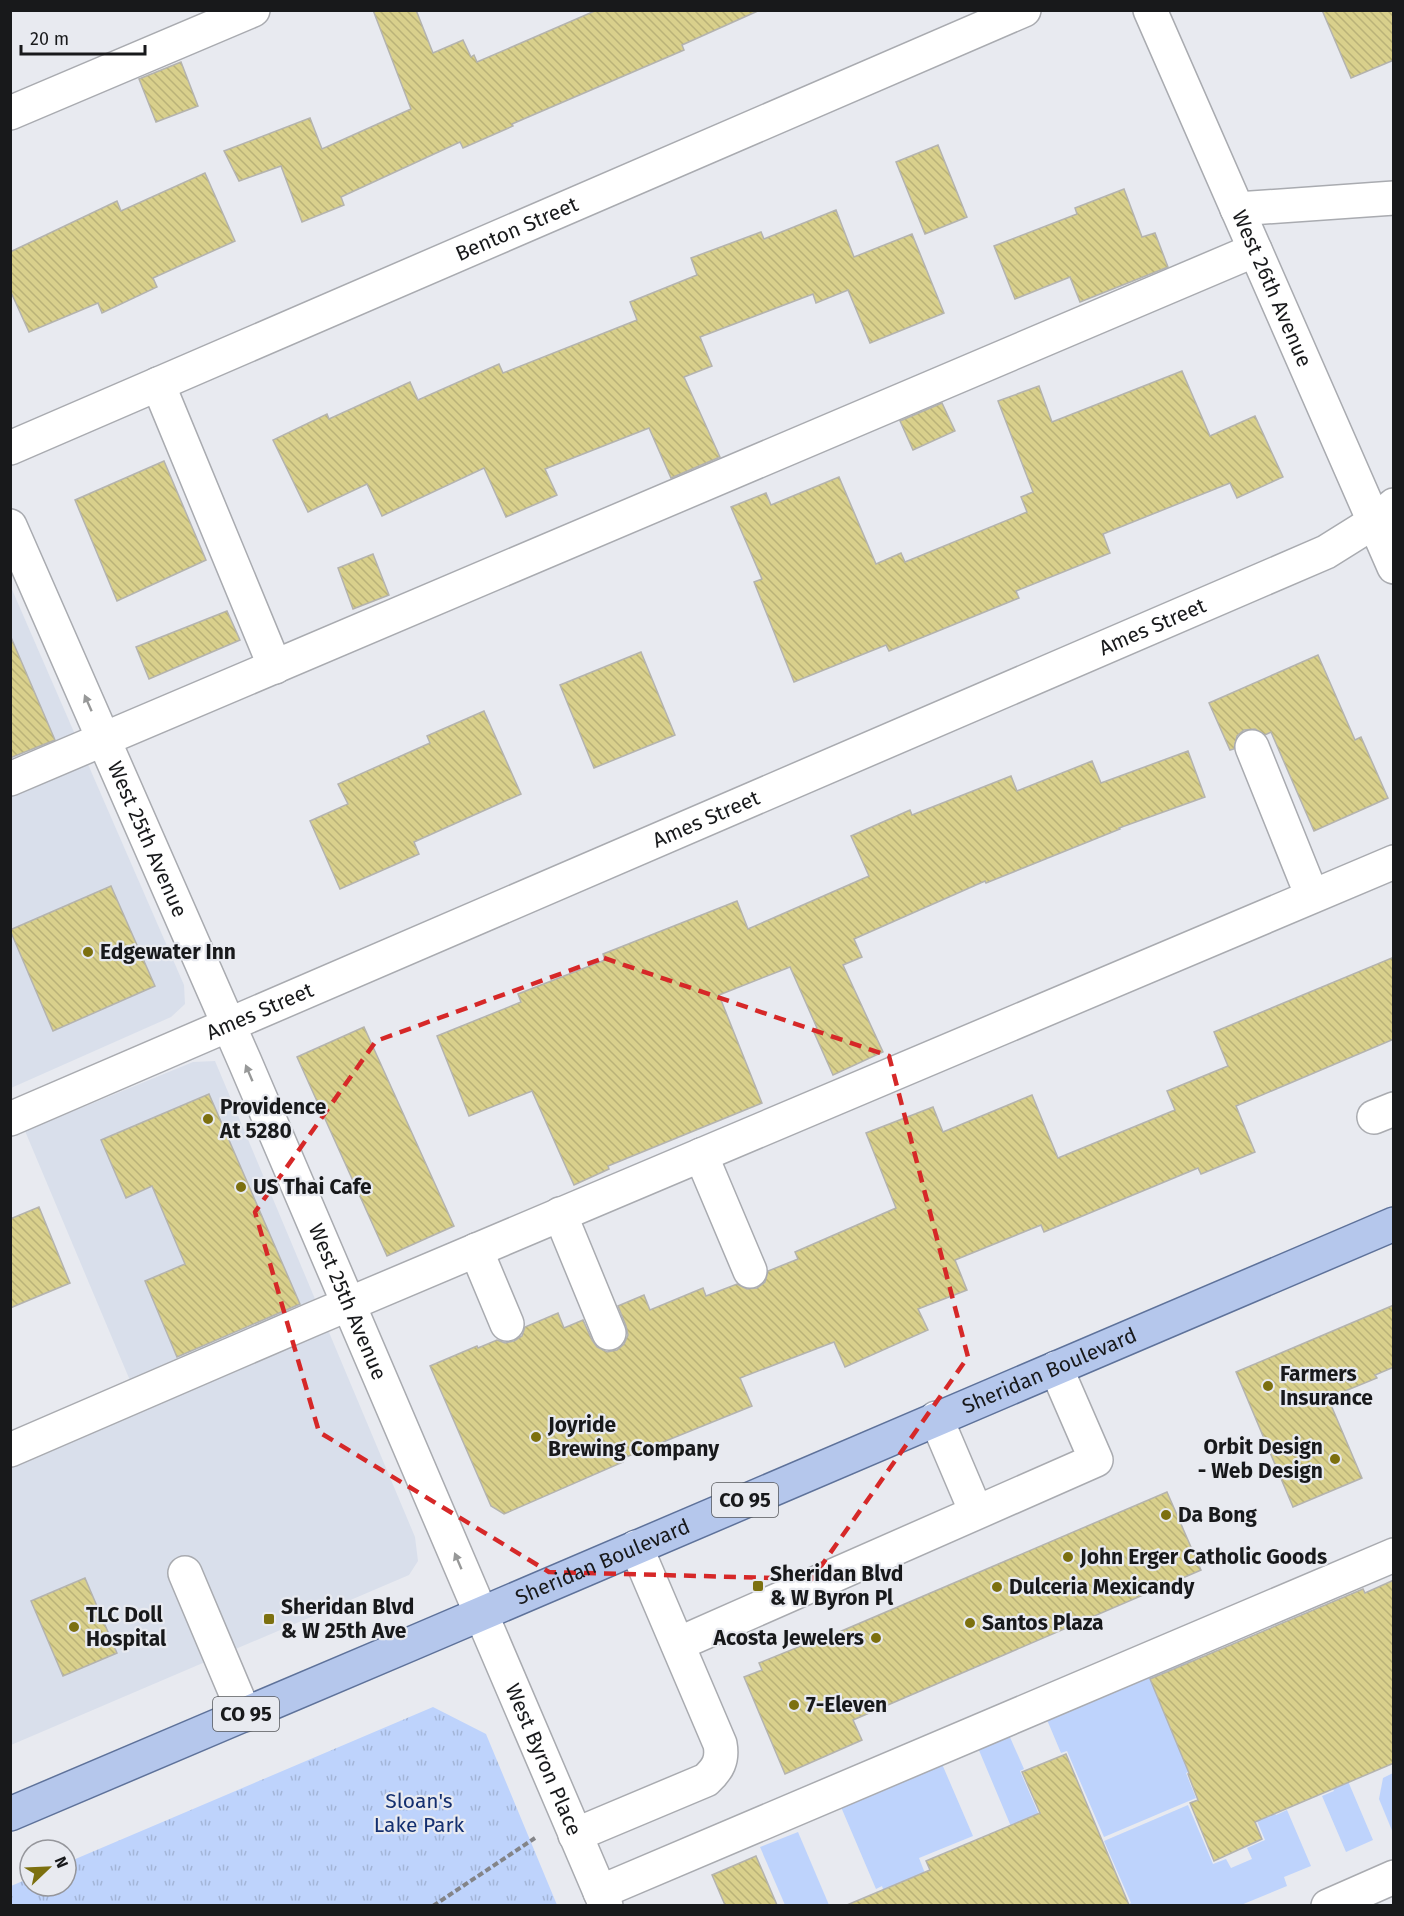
<svg xmlns="http://www.w3.org/2000/svg" width="1404" height="1916" font-family="'Fira Sans',sans-serif">
	<style>
		.built { fill: #d9dfeb }
		.grass { fill: #bed3fc }
		.park { fill: url(#park-tufts) }
		.building { fill: url(#building-back-hatch); stroke: #b4b3ae; stroke-width: 1.5 }
		.lines { fill: none; stroke-linecap: round; stroke-linejoin: round }
		.minor-casing { stroke: #a9abb0; stroke-width: 36 }
		.major-casing { stroke: #5e729a; stroke-width: 36 }
		.path { stroke: #838488; stroke-width: 4; stroke-dasharray: 6 3; stroke-linecap: butt }
		.minor { stroke: #fff; stroke-width: 33 }
		.major { stroke: #b5c7ec; stroke-width: 33 }
		.oneway { fill: #979898 }
		.marked { fill: none; stroke: #d62828; stroke-width: 4.5; stroke-dasharray: 12 8; stroke-linejoin: round }
		.poi-dot { fill: #7c700f; stroke: #e8eaf0; stroke-width: 2 }
		.labels { text-anchor: middle; stroke-width: 4.5; stroke-linejoin: round; paint-order: stroke }
		.shield { fill: #e8eaf0; stroke: #56585b; stroke-width: 1.5 }
		.shield-label { font-size: 20px; font-weight: bold; fill: #18191b }
		.street-label { font-size: 21px; fill: #18191b; stroke: #e8eaf0 }
		.poi-label { font-size: 21px; font-weight: bold; fill: #18191b; stroke: #e8eaf0; text-anchor: start }
		.park-label { font-size: 21px; fill: #132f70; stroke: #e8eaf0 }
	</style>
	<defs>
		<pattern id="park-tufts" width="24" height="20" patternUnits="userSpaceOnUse" patternTransform="scale(1.5)"><rect width="24" height="20" fill="#bed3fc"/><path d="M3 7l-1-3M5 7V3M7 7l1-3M15 17l-1-3M17 17v-4M19 17l1-3" fill="none" stroke="#a3b5d7"/></pattern>
		<pattern id="building-back-hatch" width="6" height="6" patternUnits="userSpaceOnUse" patternTransform="scale(1.5)"><rect width="6" height="6" fill="#d9d08c"/><path d="M-1 5l2 2M0 0l6 6M5-1l2 2" fill="none" stroke="#bab278"/></pattern>
	</defs>
	<rect width="100%" height="100%" fill="#e8eaf0"/>
	<g class="built">
		<polygon points="10,585 184,985 185,1004 171,1017 11,1088"/>
		<polygon points="215,1061 415,1537 418,1561 409,1575 11,1745 11,1445 134,1390 25,1131 193,1062"/>
	</g>
	<g class="grass">
		<polygon points="1188,1647 1238,1766 1216,1760 1186,1773 1196,1798 1104,1837 1067,1751 1061,1753 1042,1708"/>
		<polygon points="1009,1735 1024,1769 1020,1771 1040,1817 1023,1855 978,1748"/>
		<polygon points="942,1764 973,1836 919,1858 928,1881 886,1898 882,1886 876,1889 841,1807"/>
		<polygon points="1342,1767 1373,1840 1346,1852 1322,1796 1334,1791 1326,1773"/>
		<polygon points="1393,1773 1393,1833 1379,1799 1383,1778"/>
		<polygon points="1188,1805 1213,1864 1226,1859 1231,1868 1252,1859 1247,1848 1265,1840 1254,1814 1272,1806 1276,1815 1287,1810 1311,1866 1284,1877 1287,1886 1241,1905 1127,1905 1131,1903 1104,1841"/>
		<polygon points="798,1832 829,1905 785,1905 760,1847"/>
	</g>
	<polygon class="park" points="433,1707 486,1734 557,1905 11,1905 11,1886 30,1878 30,1886 66,1886 66,1863"/>
	<g class="building">
		<polygon points="373,10 416,10 433,53 463,40 471,57 474,55 477,62 597,10 760,10 682,45 684,50 512,124 513,126 463,148 460,142 341,197 344,205 302,222 281,166 239,181 224,151 310,118 322,149 411,109"/>
		<polygon points="1322,10 1394,10 1394,60 1351,78"/>
		<polygon points="181,62 198,106 156,122 139,79"/>
		<polygon points="938,145 967,217 925,234 896,162"/>
		<polygon points="205,173 235,241 153,278 157,287 102,313 98,303 29,332 10,290 10,252 117,201 121,211"/>
		<polygon points="1124,189 1142,237 1155,233 1168,267 1080,302 1070,277 1015,299 994,246 1077,214 1075,208"/>
		<polygon points="836,210 854,257 912,234 944,313 870,343 848,290 816,303 813,294 700,337 712,366 684,377 720,457 671,478 649,428 545,469 557,495 506,517 484,468 382,516 367,484 308,512 273,440 327,414 329,419 410,382 418,400 499,364 503,373 637,320 630,302 697,275 691,258 761,232 764,239"/>
		<polygon points="1182,371 1210,436 1255,416 1283,477 1237,498 1230,483 1103,534 1110,553 1016,591 1019,598 889,651 886,645 794,682 754,582 762,579 731,507 766,493 771,505 839,477 876,564 901,553 905,562 1027,512 1021,497 1033,492 998,401 1039,386 1052,422"/>
		<polygon points="942,403 955,431 913,450 900,421"/>
		<polygon points="164,461 206,560 117,601 75,500"/>
		<polygon points="373,554 389,595 353,609 338,568"/>
		<polygon points="227,611 240,640 149,679 136,647"/>
		<polygon points="10,635 55,740 10,758"/>
		<polygon points="641,652 675,735 594,768 560,685"/>
		<polygon points="1318,655 1355,740 1361,737 1388,798 1314,831 1271,732 1265,735 1255,729 1244,730 1237,736 1234,749 1230,750 1209,703"/>
		<polygon points="484,711 521,794 414,842 419,854 340,889 310,821 348,804 338,784 430,743 427,736"/>
		<polygon points="1188,751 1205,797 1119,828 1120,829 986,883 985,881 854,939 862,957 843,965 883,1052 833,1075 813,1030 817,1028 790,967 719,995 762,1103 608,1166 609,1169 574,1185 532,1091 469,1116 437,1036 521,1002 518,994 605,960 603,954 737,901 748,929 869,876 851,836 910,810 912,815 1011,776 1017,791 1092,761 1101,783"/>
		<polygon points="111,886 155,986 53,1031 10,930"/>
		<polygon points="1394,957 1394,1039 1236,1106 1255,1152 1201,1174 1198,1168 1044,1232 1041,1225 955,1260 967,1290 918,1309 928,1330 845,1367 834,1342 740,1378 752,1406 621,1459 623,1462 504,1514 491,1506 430,1366 477,1346 478,1348 497,1340 505,1343 514,1341 522,1336 525,1327 558,1313 564,1328 583,1320 592,1340 597,1347 607,1352 617,1350 624,1344 628,1335 626,1326 618,1306 644,1295 650,1310 703,1288 706,1296 737,1284 747,1289 757,1288 765,1282 768,1271 798,1259 795,1252 896,1208 866,1133 933,1107 943,1132 1032,1095 1058,1158 1175,1110 1167,1091 1228,1066 1214,1032"/>
		<polygon points="364,1027 454,1226 387,1256 297,1057"/>
		<polygon points="209,1094 300,1304 177,1357 145,1281 185,1264 152,1186 126,1198 101,1140"/>
		<polygon points="39,1207 70,1283 10,1308 10,1219"/>
		<polygon points="1394,1305 1394,1367 1375,1375 1377,1378 1328,1398 1362,1478 1293,1507 1236,1372"/>
		<polygon points="1167,1492 1201,1570 853,1720 862,1740 785,1774 744,1677 762,1670 759,1663 818,1639 818,1641"/>
		<polygon points="85,1578 117,1653 63,1676 31,1601"/>
		<polygon points="1394,1580 1394,1763 1255,1822 1262,1839 1214,1861 1190,1803 1198,1800 1188,1774 1189,1773 1150,1679 1363,1589 1365,1593"/>
		<polygon points="1066,1754 1129,1905 847,1905 930,1870 926,1861 1040,1813 1022,1772"/>
		<polygon points="756,1856 777,1905 725,1905 712,1875"/>
	</g>
	<g class="lines">
		<defs>
			<g id="minor">
				<path id="s1" d="M1150,10L1394,567"/>
				<polyline points="10,113 253,10"/>
				<polyline points="1237,209 1394,198"/>
				<polyline points="158,384 275,667"/>
				<path id="s2" d="M10,448L1024,10"/>
				<path id="s3" d="M10,526L245,1062L606,1906"/>
				<polyline points="1252,747 1312,896"/>
				<polyline points="10,779 1255,250"/>
				<polyline points="1374,1117 1394,1109"/>
				<path id="s4" d="M10,1119L1326,552L1374,522L1394,505"/>
				<polyline points="701,1155 750,1271"/>
				<polyline points="560,1214 609,1333"/>
				<polyline points="476,1250 507,1324"/>
				<polyline points="936,1418 976,1512"/>
				<polyline points="10,1450 311,1320 1394,862"/>
				<polyline points="185,1573 245,1715"/>
				<polyline points="678,1644 1096,1460 1056,1368"/>
				<path d="M575,1835L706,1780C718,1769 723,1760 720,1744L636,1547"/>
				<polyline points="600,1892 1394,1555"/>
				<polyline points="1328,1906 1394,1877"/>
			</g>
			<g id="major">
				<path id="s5" d="M10,1814C472,1619 932,1420 1394,1224"/>
			</g>
		</defs>
		<use href="#minor" class="minor-casing"/>
		<use href="#major" class="major-casing"/>
		<polyline class="path" points="433,1906 535,1838"/>
		<use href="#minor" class="minor"/>
		<use href="#major" class="major"/>
	</g>
	<defs><path id="oneway-solid" d="M-6-.8H1V-3.2L6.5 0L1 3.2V.8H-6Z" transform="scale(1.5)"/></defs>
	<g class="oneway">
		<use href="#oneway-solid" transform="translate(88 703) rotate(-114)"/>
		<use href="#oneway-solid" transform="translate(249 1073) rotate(-113)"/>
		<use href="#oneway-solid" transform="translate(458 1561) rotate(-113)"/>
	</g>
	<path class="marked" d="M604,958L889,1056L968,1357L812,1579L549,1572L319,1432L255,1212L376,1041Z"/>
	<g class="poi-dot">
		<circle cx="88" cy="952" r="6"/>
		<circle cx="208" cy="1119" r="6"/>
		<circle cx="241" cy="1187" r="6"/>
		<circle cx="1268" cy="1386" r="6"/>
		<circle cx="536" cy="1437" r="6"/>
		<circle cx="1335" cy="1459" r="6"/>
		<circle cx="1166" cy="1515" r="6"/>
		<circle cx="1068" cy="1557" r="6"/>
		<rect x="752" y="1580" width="12" height="12" rx="3"/>
		<circle cx="997" cy="1587" r="6"/>
		<rect x="263" y="1613" width="12" height="12" rx="3"/>
		<circle cx="970" cy="1623" r="6"/>
		<circle cx="74" cy="1627" r="6"/>
		<circle cx="876" cy="1638" r="6"/>
		<circle cx="794" cy="1705" r="6"/>
	</g>
	<g class="labels">
		<g class="shield">
			<rect x="712" y="1483" width="66" height="34" rx="4.5"/>
			<rect x="213" y="1697" width="66" height="34" rx="4.5"/>
		</g>
		<g class="shield-label">
			<text x="745" y="1507">CO 95</text>
			<text x="246" y="1721">CO 95</text>
		</g>
		<g class="street-label">
			<text dy="7" stroke="none"><textPath href="#s2" startOffset="552">Benton Street</textPath></text>
			<text dy="7" stroke="none"><textPath href="#s1" startOffset="304">West 26th Avenue</textPath></text>
			<text dy="7" stroke="none"><textPath href="#s4" startOffset="1244">Ames Street</textPath></text>
			<text dy="7" stroke="none"><textPath href="#s4" startOffset="758">Ames Street</textPath></text>
			<text dy="7" stroke="none"><textPath href="#s3" startOffset="342">West 25th Avenue</textPath></text>
			<text dy="7" stroke="none"><textPath href="#s4" startOffset="272">Ames Street</textPath></text>
			<text dy="7" stroke="none"><textPath href="#s3" startOffset="846">West 25th Avenue</textPath></text>
			<text dy="7" stroke="none"><textPath href="#s5" startOffset="1130">Sheridan Boulevard</textPath></text>
			<text dy="7" stroke="none"><textPath href="#s5" startOffset="644">Sheridan Boulevard</textPath></text>
			<text dy="7" stroke="none"><textPath href="#s3" startOffset="1344">West Byron Place</textPath></text>
		</g>
		<g class="poi-label">
			<text x="100" y="959">Edgewater Inn</text>
			<text x="220" y="1114">Providence<tspan x="220" dy="24">At 5280</tspan></text>
			<text x="253" y="1194">US Thai Cafe</text>
			<text x="1280" y="1381">Farmers<tspan x="1280" dy="24">Insurance</tspan></text>
			<text x="548" y="1432">Joyride<tspan x="548" dy="24">Brewing Company</tspan></text>
			<text x="1323" y="1454" text-anchor="end">Orbit Design<tspan x="1323" dy="24">- Web Design</tspan></text>
			<text x="1178" y="1522">Da Bong</text>
			<text x="1080" y="1564">John Erger Catholic Goods</text>
			<text x="770" y="1581">Sheridan Blvd<tspan x="770" dy="24">&amp; W Byron Pl</tspan></text>
			<text x="1009" y="1594">Dulceria Mexicandy</text>
			<text x="281" y="1614">Sheridan Blvd<tspan x="281" dy="24">&amp; W 25th Ave</tspan></text>
			<text x="86" y="1622">TLC Doll<tspan x="86" dy="24">Hospital</tspan></text>
			<text x="982" y="1630">Santos Plaza</text>
			<text x="864" y="1645" text-anchor="end">Acosta Jewelers</text>
			<text x="806" y="1712">7-Eleven</text>
		</g>
		<g class="park-label">
			<text x="419" y="1808">Sloan's<tspan x="419" dy="24">Lake Park</tspan></text>
		</g>
	</g>
	<rect width="1404" height="1916" fill="none" stroke="#18191b" stroke-width="24"/>
	<g transform="translate(48 1868) rotate(67)"><circle r="28" fill="#e8eaf0" stroke="#95969b" stroke-width="1.5"/>
	<path d="M0-4.5L10 22L0 15L-10 22Z" fill="#7c700f"/>
	<text y="-9" font-size="16" font-weight="bold" text-anchor="middle" fill="#18191b">N</text>
	</g>
	<path d="M21 45v9h124v-9" fill="none" stroke="#18191b" stroke-width="3"/>
	<text x="30" y="45" font-size="18" fill="#18191b" stroke="#e8eaf0" stroke-width="4.5" paint-order="stroke">20 m</text>
</svg>
